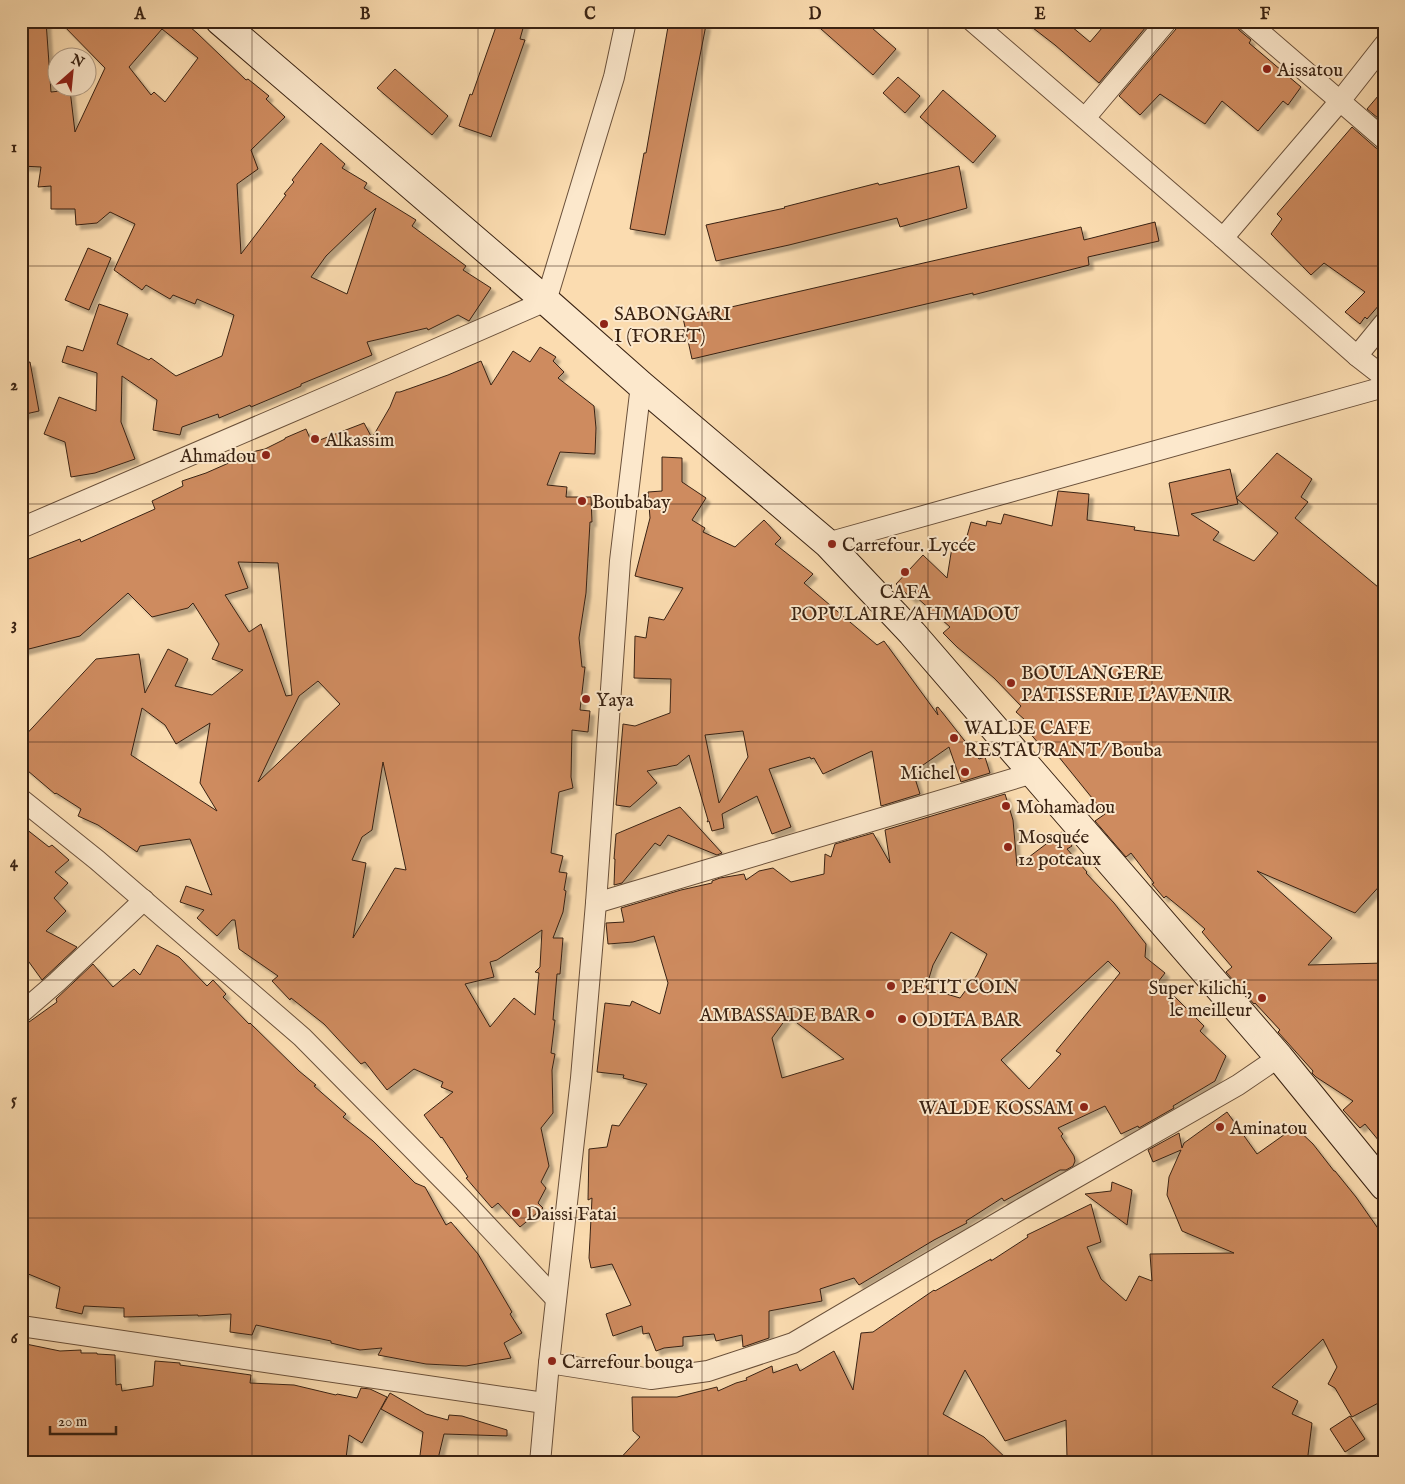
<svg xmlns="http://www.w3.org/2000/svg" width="1405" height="1484" font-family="'IM FELL English',serif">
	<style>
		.building { fill: #ce8b5f; stroke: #392212; fill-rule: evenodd; filter: url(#shadow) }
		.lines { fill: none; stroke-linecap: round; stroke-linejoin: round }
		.street-casing { stroke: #6a503a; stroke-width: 22 }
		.secondary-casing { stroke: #392212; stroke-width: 30 }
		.street { stroke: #fce8cc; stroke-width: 20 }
		.secondary { stroke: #fce8cc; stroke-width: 28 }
		.grid { fill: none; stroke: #392212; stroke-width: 1; stroke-opacity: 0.55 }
		.poi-dot { fill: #8f2418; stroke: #fce8cc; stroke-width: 2 }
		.labels { text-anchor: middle; stroke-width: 4; stroke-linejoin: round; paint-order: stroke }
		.poi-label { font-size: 19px; fill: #392212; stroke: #fce8cc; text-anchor: start }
		.neatline { fill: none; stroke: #392212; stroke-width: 2 }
		.grid-label { font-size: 16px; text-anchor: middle; font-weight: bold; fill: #392212 }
	</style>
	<defs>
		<filter id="shadow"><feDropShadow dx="4.5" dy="4.5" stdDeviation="1" flood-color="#0004"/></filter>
	</defs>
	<rect width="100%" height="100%" fill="#fbdcb0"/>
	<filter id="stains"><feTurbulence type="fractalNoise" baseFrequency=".004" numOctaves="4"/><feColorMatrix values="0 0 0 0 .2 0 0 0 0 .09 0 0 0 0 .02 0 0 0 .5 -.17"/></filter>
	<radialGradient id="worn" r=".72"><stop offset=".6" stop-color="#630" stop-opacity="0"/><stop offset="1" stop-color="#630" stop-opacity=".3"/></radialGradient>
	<g class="building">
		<path d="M25,21H46L51,92L70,90L75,132L105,68L59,21H183L197,33L246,80L248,79L269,96L266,99L285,117L251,150L258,169L237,184L241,254L286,195L284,194L294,182L292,180L321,143L345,164L342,168L367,183L364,188L416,220L412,226L466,266L463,270L491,288L469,321L458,315L428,330L427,328L367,342L372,355L301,384V386L251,407L250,405L219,418L218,414L182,427L180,435L153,430L157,400L122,376L121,422L135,459L95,473L71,477L65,442L44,434L59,397L96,411L97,373L62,362L67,346L83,351L99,304L128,314L117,344L149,360L151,358L176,376L222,356L234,315L197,299L195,304L173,295L170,299L146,285L142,290L114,270L135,224L110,212L97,223L76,225L75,209H51V186L38,187L41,167L21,166V32ZM162,29L198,58L165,102L154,92L151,95L129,67ZM376,208L347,294L311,277L326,256Z"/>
		<polygon points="498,21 525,21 520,39 525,40 491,137 459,126 470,94 472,95"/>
		<polygon points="669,21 690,21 706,25 665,235 630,229 644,153 646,153"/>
		<polygon points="812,21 864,21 896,49 873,75"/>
		<polygon points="1024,21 1065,21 1090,42 1108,21 1151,21 1099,83 1055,45"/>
		<polygon points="1179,21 1235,21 1239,30 1251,40 1249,43 1301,87 1288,105 1283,101 1258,131 1222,101 1205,124 1160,94 1140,115 1119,96 1176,29"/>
		<polygon points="395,69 448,116 432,135 377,88"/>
		<polygon points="898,77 920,96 905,113 883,93"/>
		<polygon points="1384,89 1384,123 1367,109"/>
		<polygon points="943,90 996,136 973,163 920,117"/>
		<polygon points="1352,127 1376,148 1384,151 1384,306 1380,304 1367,319 1365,317 1360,324 1345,312 1365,292 1324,263 1311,275 1271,234 1282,219 1277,214"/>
		<polygon points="959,166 967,208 900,227 897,218 789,245 716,261 706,225 785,208 784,207 878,183 879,185"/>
		<polygon points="1155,222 1159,241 1088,257 1089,265 973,295 973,293 692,359 683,318 1081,227 1084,240"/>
		<polygon points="88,248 111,258 89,310 65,300"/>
		<path d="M540,347L556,357L553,361L564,372L558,378L594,406L596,428L595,454L560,452L547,485L567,487L566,497H591L592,522H590L586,593L579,638L582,667H585L580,710L590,711L588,732L572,730L571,777L573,788L559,792L551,853L563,856L559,872L567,873L564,890L566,891L563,912L553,938H563L560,974H557L553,1020H555L551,1053L555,1054L552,1070L553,1113L541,1128L549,1166L541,1182L546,1188L538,1203L543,1208L520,1227L498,1203L492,1208L466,1178L468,1177L442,1137L441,1138L424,1115L453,1092L441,1087L443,1082L414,1069L387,1090L365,1062L361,1064L324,1024L291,998L290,1000L272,981L278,976L239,949L235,920H232L217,936L197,918L204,910L180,902L186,886L212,895L190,839L140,846L137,852L98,825L78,816L81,809L56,793L55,794L21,765V740L96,659L139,654L145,693L168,649L188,659L175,686L212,695L243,670L212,659L219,644L193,603L188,608L152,617L128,593L80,636L21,651V562L80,539L81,542L155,509L152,501L183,486L182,481L206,473L256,451L265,449L285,439V438L306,429L312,443L364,423L372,438L390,407L396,392H400L448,375L481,361L491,385L513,351L530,362ZM238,562L278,563L292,695L286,696L261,624L249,632L225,595L248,588ZM318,681L340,704L258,782L299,696ZM142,708L165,725L176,744L210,723L200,783L217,811L131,755ZM383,762L406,870L395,868L353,938L366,863L352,860L362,837L372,830ZM542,930L540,967L535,972L539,973L535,1015L514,998L490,1027L465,984L494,977L490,962L497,960Z"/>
		<polygon points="30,362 39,411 21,415 21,363"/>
		<polygon points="1277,453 1312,479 1301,497 1308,502 1295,518 1384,592 1384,881 1355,913 1257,871 1332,938 1308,965 1384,963 1384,1147 1365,1124 1360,1128 1343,1110 1353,1101 1316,1077 1312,1073 1313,1071 1278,1032 1280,1030 1255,1003 1254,1004 1226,972 1232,967 1202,932 1205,929 1188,914 1166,896 1164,898 1152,884 1154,883 1131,853 1126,857 1095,821 1105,814 1050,746 1045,751 1028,731 1033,727 1016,712 1021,706 994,678 957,647 943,633 950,627 915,596 912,599 896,584 923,555 947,578 953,541 965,543 971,522 986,526 987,521 1001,524 1004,514 1052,526 1058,491 1089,494 1087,520 1135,527 1134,530 1179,536 1169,483 1230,469 1238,504 1191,514 1219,532 1213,540 1254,561 1278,533 1236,498"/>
		<path d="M662,457L682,458V482L706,498L692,520L705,528L703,532L735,547L764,520L781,538L775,544L813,574L804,583L877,645L884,641L938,715L936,708L938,707L979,759L985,757L990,773L961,782L949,747L913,772L920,794L881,806L872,751L823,774L814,758L811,759L810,757L769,769L791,827L772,834L757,796L722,814L724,828L712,831L709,821L707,822L708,820L689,755L677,765L647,771L657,783L630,807L616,805L623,724L635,726L670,713L671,679L634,678L635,636L646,638L649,617L664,620L683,588L635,576L650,518L648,492L662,491ZM743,731L748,757L719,803L705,735Z"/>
		<path d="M1005,794L1013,820L1017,866L1062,832L1072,846L1067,849L1087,872L1086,873L1114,903L1146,944L1145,957L1165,973L1158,982L1169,991L1204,1026L1200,1031L1226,1056L1215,1081L1173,1106L1174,1108L1139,1128L1138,1126L1121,1134L1105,1106L1058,1128L1063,1134L1061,1136L1074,1156L1075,1161L1073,1166L1066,1170H1060L1004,1201L1002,1198L966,1221L967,1223L934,1240L859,1285L854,1278L820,1289L822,1301L769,1311V1338L743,1347L742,1335L716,1341L714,1334L683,1337V1346L664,1348L656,1351L649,1333L643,1334L642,1326L613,1336L606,1314L631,1305L612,1264L591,1268L589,1258L592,1198L588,1200L589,1149L607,1147L612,1125L619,1126L647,1084L623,1078L624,1075L597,1072L605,1003L630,1006L632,1001L660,1014L668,983L654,936L633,942L608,944L606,923L624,922L621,908L681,890L712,883V881L720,878L744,874L746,880L759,871L773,868L791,882L824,874L825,854L831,857L835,844L873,833L890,863L885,830ZM951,932L987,954L977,975L960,998L926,988L933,965ZM1108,961L1120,973L1056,1051L1061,1054L1029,1089L1001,1060ZM788,1016L844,1059L782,1078L772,1038Z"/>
		<polygon points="680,807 722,853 717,855 668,835 660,846 655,843 622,883 614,885 615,859 614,859 616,834"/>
		<polygon points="21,825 49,847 52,845 69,860 55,872 68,883 54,898 66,911 46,931 77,947 42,980 21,951"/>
		<polygon points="157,945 179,957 207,986 213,980 226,994 223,997 249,1024 250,1023 299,1071 316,1085 314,1086 346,1114 343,1117 373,1141 415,1183 425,1187 446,1225 451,1222 478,1254 512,1312 510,1314 522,1333 504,1343 511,1358 466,1366 426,1364 378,1355 382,1348 360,1350 331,1343 331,1341 256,1325 252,1335 230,1332 231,1314 198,1316 198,1315 124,1317 124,1308 84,1306 82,1314 56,1308 60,1287 21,1271 21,1026 29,1022 57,1002 56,999 93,964 113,987 134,969 140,975"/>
		<polygon points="1227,1112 1257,1154 1295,1127 1313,1144 1334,1171 1335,1171 1356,1197 1384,1237 1384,1400 1352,1417 1335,1388 1328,1384 1337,1367 1323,1339 1272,1387 1298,1401 1292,1414 1312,1423 1307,1463 1069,1463 1068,1457 1067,1457 1066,1420 1005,1441 965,1370 943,1414 984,1437 1011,1463 616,1463 640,1437 633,1431 632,1397 677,1397 717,1387 718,1391 736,1383 747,1380 746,1378 772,1366 773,1373 797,1364 800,1371 834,1351 853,1390 861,1333 873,1332 934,1290 935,1291 991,1259 991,1261 1028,1237 1027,1235 1091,1204 1101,1242 1087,1247 1101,1279 1126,1301 1139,1276 1152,1281 1150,1254 1234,1253 1182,1231 1167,1195 1169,1177 1181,1150 1153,1162 1148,1150 1179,1133 1182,1148 1184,1143"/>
		<polygon points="1112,1182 1132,1190 1127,1225 1085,1194 1111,1191"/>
		<polygon points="21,1343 60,1351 81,1350 81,1353 97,1353 97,1354 115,1355 116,1385 121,1384 122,1391 153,1386 155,1361 180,1363 180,1365 251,1375 250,1383 294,1385 336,1395 337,1394 357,1398 361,1388 370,1389 387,1397 362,1443 349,1435 346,1458 272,1459 268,1463 21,1463"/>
		<polygon points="390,1393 426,1414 448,1420 449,1415 462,1416 507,1430 507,1436 444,1434 437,1463 419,1463 423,1432 381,1409"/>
		<polygon points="1350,1416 1365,1439 1345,1452 1330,1429"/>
	</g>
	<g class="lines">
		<defs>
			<g id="street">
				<polyline points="972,21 1223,238 1357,356 1384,377"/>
				<polyline points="1247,21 1384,139"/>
				<polyline points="1085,118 1167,21"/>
				<polyline points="1223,238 1340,101 1384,45"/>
				<polyline points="1357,356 1384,323"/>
				<polyline points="21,528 340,391 546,301 614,77 626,21"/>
				<polyline points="827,543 1384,387"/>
				<polyline points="21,799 97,860 302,1037 463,1200 556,1299"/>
				<polyline points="596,903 1033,773"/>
				<polyline points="21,1013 57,982 144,900"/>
				<polyline points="21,1326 544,1403"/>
				<polyline points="549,1363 651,1379 708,1371 793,1343 1016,1212 1238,1085 1279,1057"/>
				<polyline points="540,1463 549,1363 581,1078 596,903 620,561 641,385"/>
			</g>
			<polyline id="secondary" points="220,21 546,301 641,385 827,543 912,633 1033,773 1279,1057 1384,1186"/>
		</defs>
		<use href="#street" class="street-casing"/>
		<use href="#secondary" class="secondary-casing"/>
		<use href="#street" class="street"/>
		<use href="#secondary" class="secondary"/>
	</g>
	<path class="grid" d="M252,21V1463M478,21V1463M702,21V1463M928,21V1463M1152,21V1463M21,266H1384M21,504H1384M21,742H1384M21,980H1384M21,1218H1384"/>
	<g class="poi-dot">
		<circle cx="1267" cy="69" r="5"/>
		<circle cx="604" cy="324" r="5"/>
		<circle cx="315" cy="439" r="5"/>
		<circle cx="266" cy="455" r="5"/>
		<circle cx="582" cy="501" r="5"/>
		<circle cx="832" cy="544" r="5"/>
		<circle cx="905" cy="572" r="5"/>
		<circle cx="1011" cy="683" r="5"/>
		<circle cx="586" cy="699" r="5"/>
		<circle cx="954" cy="738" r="5"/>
		<circle cx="965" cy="772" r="5"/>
		<circle cx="1006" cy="806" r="5"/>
		<circle cx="1008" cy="847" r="5"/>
		<circle cx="891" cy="986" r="5"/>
		<circle cx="1262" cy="998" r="5"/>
		<circle cx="870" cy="1014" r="5"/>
		<circle cx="902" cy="1019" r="5"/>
		<circle cx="1084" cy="1107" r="5"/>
		<circle cx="1220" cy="1127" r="5"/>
		<circle cx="516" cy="1213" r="5"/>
		<circle cx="552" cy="1361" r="5"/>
	</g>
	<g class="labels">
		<g class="poi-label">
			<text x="1277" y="76">Aissatou</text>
			<text x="614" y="320">SABONGARI<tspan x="614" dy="22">I (FORET)</tspan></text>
			<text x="325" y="446">Alkassim</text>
			<text x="256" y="462" text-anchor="end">Ahmadou</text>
			<text x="592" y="508">Boubabay</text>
			<text x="842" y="551">Carrefour. Lycée</text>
			<text x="905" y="598" text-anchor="middle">CAFA<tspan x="905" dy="22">POPULAIRE/AHMADOU</tspan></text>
			<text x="1021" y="679">BOULANGERE<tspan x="1021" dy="22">PATISSERIE L'AVENIR</tspan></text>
			<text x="596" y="706">Yaya</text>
			<text x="964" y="734">WALDE CAFE<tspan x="964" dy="22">RESTAURANT/ Bouba</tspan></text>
			<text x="955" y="779" text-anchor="end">Michel</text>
			<text x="1016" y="813">Mohamadou</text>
			<text x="1018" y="843">Mosquée<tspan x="1018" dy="22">12 poteaux</tspan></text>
			<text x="901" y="993">PETIT COIN</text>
			<text x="1252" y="994" text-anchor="end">Super kilichi,<tspan x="1252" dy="22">le meilleur</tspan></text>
			<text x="860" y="1021" text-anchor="end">AMBASSADE BAR</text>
			<text x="912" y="1026">ODITA BAR</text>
			<text x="1074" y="1114" text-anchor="end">WALDE KOSSAM</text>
			<text x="1230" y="1134">Aminatou</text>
			<text x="526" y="1220">Daissi Fatai</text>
			<text x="562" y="1368">Carrefour bouga</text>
		</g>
	</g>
	<rect width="1405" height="1484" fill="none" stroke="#fbdcb0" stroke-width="55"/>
	<g transform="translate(72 72) rotate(27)"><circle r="24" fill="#fce8cc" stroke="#ae9982"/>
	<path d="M0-4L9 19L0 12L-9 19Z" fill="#8f2418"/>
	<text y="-8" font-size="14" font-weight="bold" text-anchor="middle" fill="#392212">N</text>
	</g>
	<path d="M50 1426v8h66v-8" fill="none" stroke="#392212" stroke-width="2.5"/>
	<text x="58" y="1426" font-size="15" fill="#392212" stroke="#fce8cc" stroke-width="4" paint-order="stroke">20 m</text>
	<rect x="28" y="28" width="1350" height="1428" class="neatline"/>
	<g class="grid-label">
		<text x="140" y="19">A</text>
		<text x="365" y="19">B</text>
		<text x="590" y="19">C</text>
		<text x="815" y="19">D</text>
		<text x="1040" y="19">E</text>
		<text x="1265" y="19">F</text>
		<text x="14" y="152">1</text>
		<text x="14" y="390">2</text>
		<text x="14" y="629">3</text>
		<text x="14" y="867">4</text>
		<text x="14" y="1105">5</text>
		<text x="14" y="1343">6</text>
	</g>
	<rect width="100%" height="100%" filter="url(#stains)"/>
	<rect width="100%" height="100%" fill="url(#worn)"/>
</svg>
